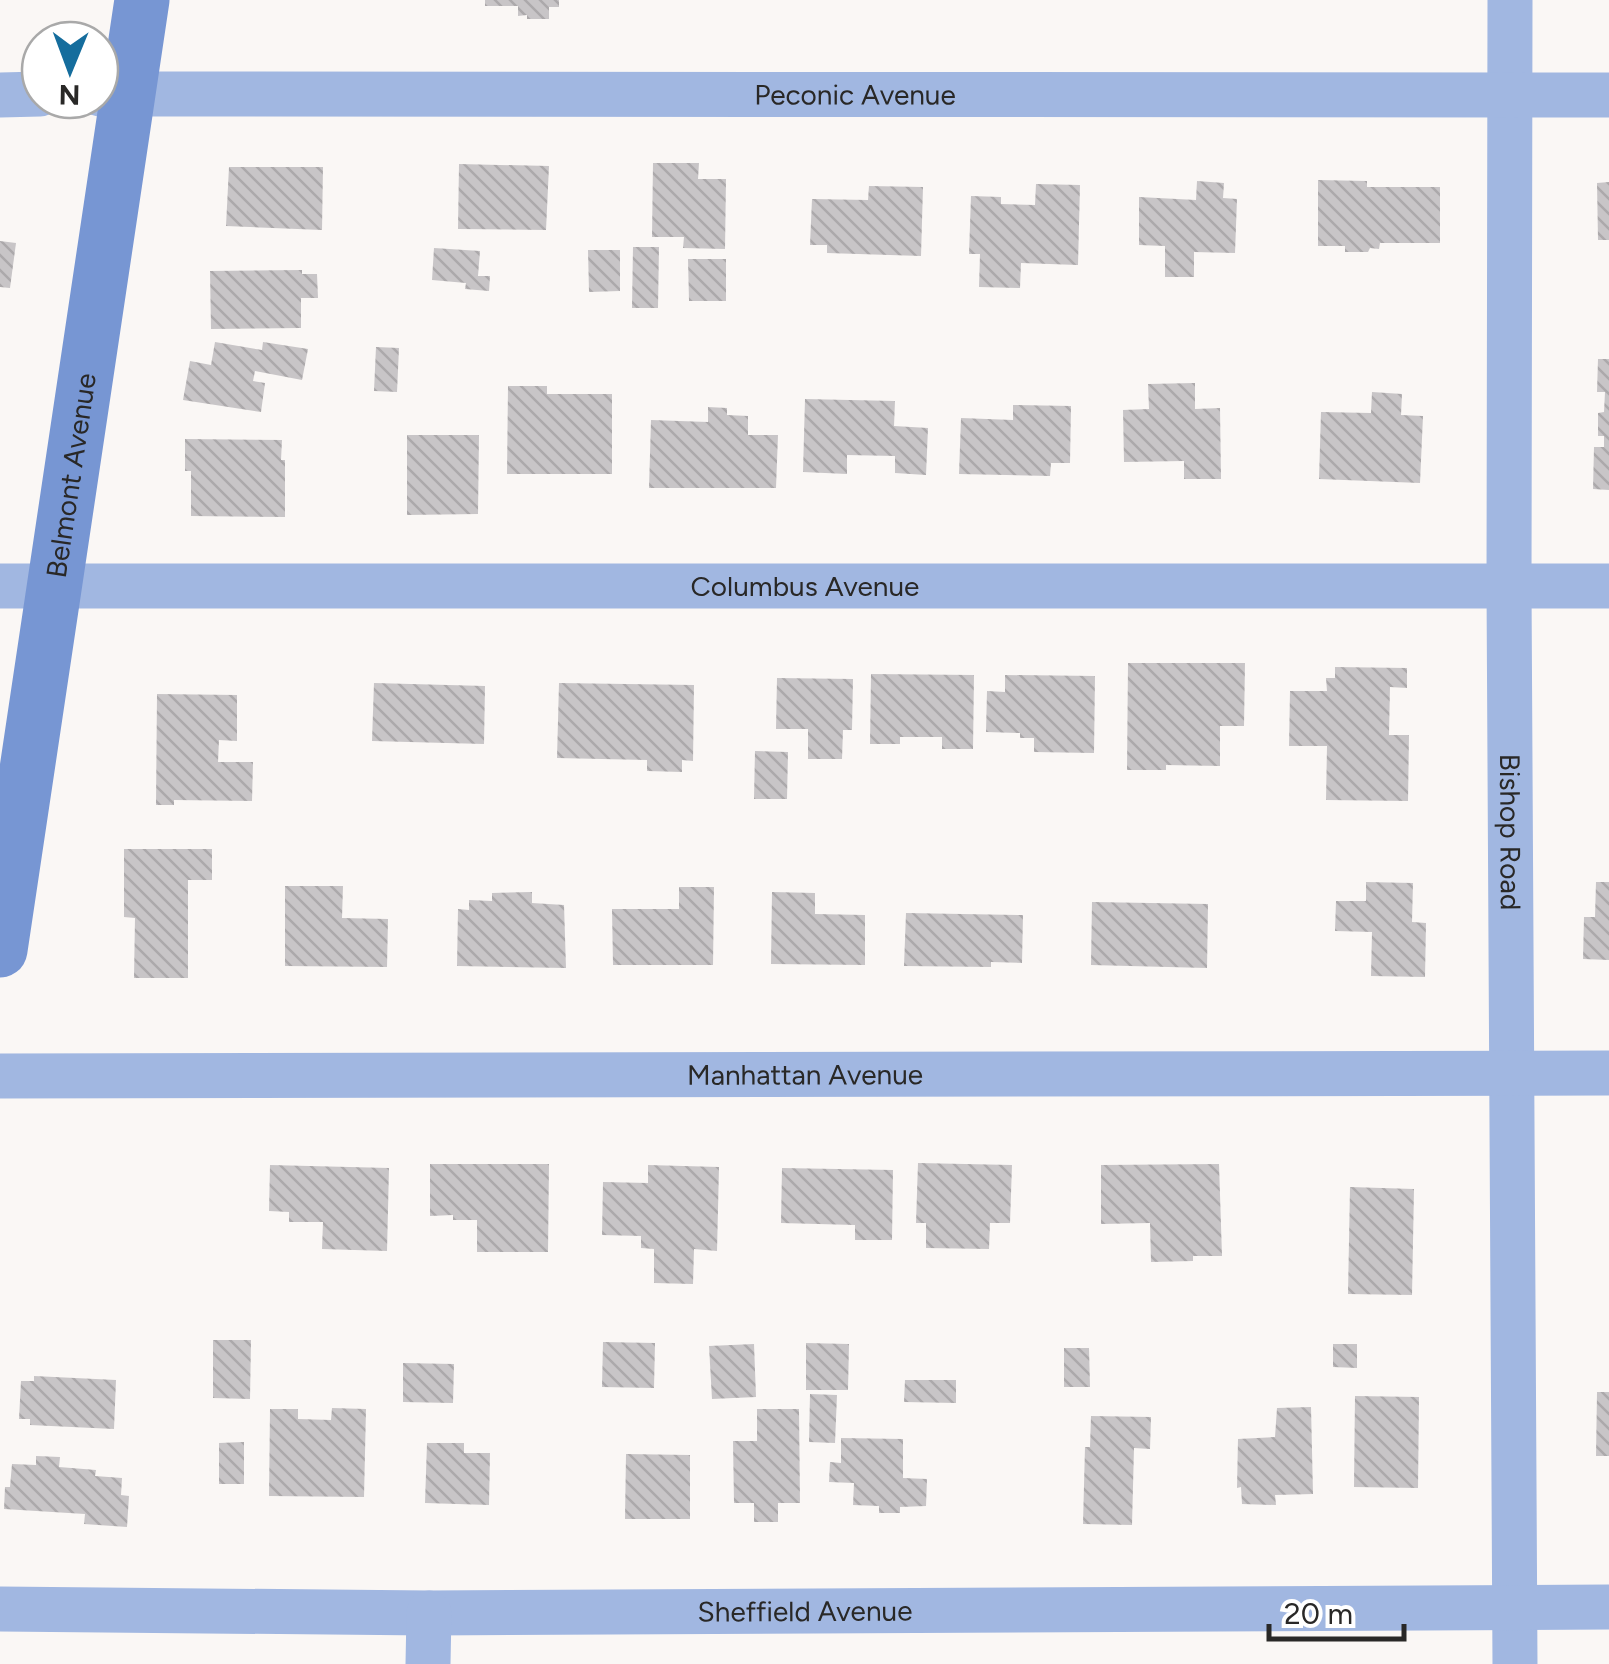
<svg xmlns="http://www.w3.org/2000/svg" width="1609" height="1664" font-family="Figtree,sans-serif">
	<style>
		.building { fill: url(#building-back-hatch) }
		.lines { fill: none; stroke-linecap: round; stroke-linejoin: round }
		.minor { stroke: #a1b7e1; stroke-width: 45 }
		.secondary { stroke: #7796d3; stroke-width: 55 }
		.labels { text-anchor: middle; stroke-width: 10; stroke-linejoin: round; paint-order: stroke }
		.street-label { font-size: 28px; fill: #292827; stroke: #fff }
	</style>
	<defs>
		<pattern id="building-back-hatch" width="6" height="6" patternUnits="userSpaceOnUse" patternTransform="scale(2.5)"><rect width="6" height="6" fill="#c8c5c7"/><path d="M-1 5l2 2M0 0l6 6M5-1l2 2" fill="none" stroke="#aca9ab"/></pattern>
	</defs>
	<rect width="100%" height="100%" fill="#faf7f5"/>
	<g class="building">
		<polygon points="485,0 559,0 559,7 549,7 549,19 527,19 527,15 518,16 518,6 485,6"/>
		<polygon points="653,163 699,163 698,179 726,179 725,249 683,248 684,237 652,237"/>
		<polygon points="459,164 549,166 546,230 458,229"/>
		<polygon points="229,167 323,167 322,230 226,226"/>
		<polygon points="1318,180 1367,181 1367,187 1440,187 1440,243 1380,243 1379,249 1370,248 1368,252 1345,252 1345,246 1318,246"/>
		<polygon points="1197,181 1224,183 1223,198 1237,199 1235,253 1194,252 1194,277 1165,277 1165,246 1139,245 1139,197 1196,200"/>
		<polygon points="1609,182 1609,240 1598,240 1597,183"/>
		<polygon points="1036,184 1080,185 1078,265 1021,263 1020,288 979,287 980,254 969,254 971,196 1001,197 1001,204 1035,205"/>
		<polygon points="869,186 923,187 921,256 827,253 827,245 810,245 812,199 868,200"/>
		<polygon points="0,241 16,243 10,288 0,287"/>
		<polygon points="633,247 659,247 658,308 632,308"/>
		<polygon points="434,248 480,251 478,276 490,276 489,291 465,289 466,283 432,280"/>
		<polygon points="588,250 620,250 620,291 589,292"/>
		<polygon points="688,259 726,259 726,301 689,301"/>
		<polygon points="302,270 302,274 317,274 318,298 301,298 301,328 211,329 210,271"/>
		<polygon points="215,342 262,350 263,342 308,349 302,380 255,371 253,381 265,383 261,412 183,400 190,361 211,365"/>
		<polygon points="376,347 399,348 397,392 374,391"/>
		<polygon points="1598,359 1609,359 1609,490 1593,489 1594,447 1604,447 1604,436 1598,436 1598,413 1604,412 1605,392 1597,392"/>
		<polygon points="1195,383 1195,409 1220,408 1221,479 1184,479 1184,461 1124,462 1123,410 1149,409 1148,384"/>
		<polygon points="508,386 547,386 547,394 612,394 612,474 507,474"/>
		<polygon points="1372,392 1402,394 1401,415 1423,416 1420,483 1319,479 1321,412 1371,413"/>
		<polygon points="805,399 895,401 894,426 928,428 926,475 895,473 895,456 847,455 847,474 803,472"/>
		<polygon points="1013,405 1071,406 1070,463 1051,463 1050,476 959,474 961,418 1013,420"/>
		<polygon points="708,407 727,408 727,415 748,416 748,435 778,435 776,488 649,488 651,420 708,422"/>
		<polygon points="407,435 479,435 478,514 407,515"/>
		<polygon points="185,439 282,440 281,460 285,460 285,517 191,516 191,471 185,471"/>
		<polygon points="1128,663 1245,663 1244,726 1220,726 1220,766 1166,765 1166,770 1127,770"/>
		<polygon points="1335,667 1407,668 1407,688 1390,687 1389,735 1409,735 1408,801 1326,800 1327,746 1289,746 1290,691 1327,691 1326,678 1335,678"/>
		<polygon points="871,674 974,675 973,749 942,749 942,737 900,737 900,744 870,744"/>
		<polygon points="1005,675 1095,676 1094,753 1034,752 1034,738 1020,738 1020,733 986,732 987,691 1005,692"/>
		<polygon points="777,678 853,679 852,730 843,730 842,759 808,759 808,729 776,729"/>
		<polygon points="374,683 485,686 484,744 372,741"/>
		<polygon points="559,683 694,685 693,761 682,760 682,772 647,771 647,760 557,758"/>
		<polygon points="157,694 237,695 237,741 219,740 218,762 253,762 252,801 174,800 174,805 156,805"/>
		<polygon points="755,751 788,752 787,799 754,799"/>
		<polygon points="124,849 212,849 212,880 188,880 188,978 134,978 135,918 124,917"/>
		<polygon points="1366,882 1413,883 1412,922 1426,923 1425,977 1371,976 1372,932 1335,931 1336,901 1366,901"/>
		<polygon points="1596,882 1609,882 1609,960 1583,959 1584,917 1595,917"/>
		<polygon points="285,886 343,886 342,918 388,919 387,967 285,966"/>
		<polygon points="679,887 714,887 713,965 613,965 612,909 679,909"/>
		<polygon points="532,892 532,903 564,905 566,968 457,966 458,909 469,910 469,900 492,901 492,893"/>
		<polygon points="772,892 815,893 815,914 865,915 865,965 771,964"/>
		<polygon points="1092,902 1208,904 1207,968 1091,965"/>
		<polygon points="906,913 1023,915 1022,963 991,962 991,967 904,966"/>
		<polygon points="918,1163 1012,1165 1010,1223 990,1223 989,1249 926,1248 926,1223 916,1223"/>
		<polygon points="430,1164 549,1164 548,1252 477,1252 477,1220 453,1220 453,1215 430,1216"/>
		<polygon points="1219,1164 1222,1256 1193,1256 1193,1261 1151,1262 1150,1223 1101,1224 1101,1165"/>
		<polygon points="270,1165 389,1168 387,1251 322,1249 323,1222 289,1222 289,1212 269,1211"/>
		<polygon points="648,1165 719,1167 717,1251 694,1249 693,1284 654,1283 654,1249 641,1248 641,1236 602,1235 603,1182 648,1183"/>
		<polygon points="782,1168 893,1170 892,1240 855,1240 855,1225 781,1223"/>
		<polygon points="1350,1187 1414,1189 1412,1295 1348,1294"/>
		<polygon points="213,1340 251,1340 250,1399 213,1398"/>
		<polygon points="603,1342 655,1343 654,1388 602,1387"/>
		<polygon points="806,1343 849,1344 848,1390 806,1390"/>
		<polygon points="754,1344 756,1397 712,1399 709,1346"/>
		<polygon points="1333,1344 1357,1344 1357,1368 1333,1367"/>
		<polygon points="1064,1348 1089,1348 1090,1387 1064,1387"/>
		<polygon points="403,1363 454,1364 453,1403 403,1402"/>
		<polygon points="34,1376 116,1380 114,1429 30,1425 30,1419 19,1419 21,1381 34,1381"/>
		<polygon points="905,1380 956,1380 956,1403 904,1402"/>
		<polygon points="1597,1392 1609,1392 1609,1456 1596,1456"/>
		<polygon points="810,1394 837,1395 835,1443 809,1442"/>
		<polygon points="1355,1396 1419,1397 1418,1488 1354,1487"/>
		<polygon points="1311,1407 1313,1494 1275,1495 1276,1505 1242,1504 1241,1487 1237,1488 1238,1439 1275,1437 1277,1408"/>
		<polygon points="332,1408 366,1409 364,1497 269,1496 270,1409 298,1409 298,1419 331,1420"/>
		<polygon points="757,1409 799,1409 800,1503 778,1503 778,1522 754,1522 754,1503 734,1503 733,1441 757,1441"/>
		<polygon points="1091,1416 1151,1417 1150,1449 1134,1448 1132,1525 1083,1524 1085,1447 1090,1447"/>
		<polygon points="841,1438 903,1439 903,1478 927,1479 926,1506 900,1507 900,1513 879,1513 879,1506 853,1505 854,1483 829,1482 830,1462 841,1463"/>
		<polygon points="244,1442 244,1484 219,1484 219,1443"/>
		<polygon points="427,1443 464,1443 464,1453 490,1453 489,1505 425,1503"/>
		<polygon points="626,1454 690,1455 690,1519 625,1519"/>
		<polygon points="36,1456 60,1457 59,1467 96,1470 95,1476 122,1478 121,1495 129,1496 127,1527 84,1524 85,1514 4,1509 5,1487 10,1487 12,1464 36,1465"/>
	</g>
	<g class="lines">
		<g class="minor">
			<path id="s1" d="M1510,0L1509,586L1515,1664"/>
			<path id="s2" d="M100,94L1609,95"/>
			<polyline points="0,95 40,94"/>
			<path id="s3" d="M0,586H1609"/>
			<path id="s4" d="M0,1076L1609,1073"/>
			<path id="s5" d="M0,1609L429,1613L1609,1607"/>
			<polyline points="428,1664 429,1613"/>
		</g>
		<path class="secondary" id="s6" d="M0,950L142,0"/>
	</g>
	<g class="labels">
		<g class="street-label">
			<text dy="10" stroke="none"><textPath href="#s2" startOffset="755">Peconic Avenue</textPath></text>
			<text dy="10" stroke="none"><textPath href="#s6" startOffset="480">Belmont Avenue</textPath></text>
			<text dy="10" stroke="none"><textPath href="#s3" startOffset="805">Columbus Avenue</textPath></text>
			<text dy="10" stroke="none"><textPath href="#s1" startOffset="832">Bishop Road</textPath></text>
			<text dy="10" stroke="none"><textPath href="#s4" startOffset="805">Manhattan Avenue</textPath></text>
			<text dy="10" stroke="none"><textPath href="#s5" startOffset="805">Sheffield Avenue</textPath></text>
		</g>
	</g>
	<g transform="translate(70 70) rotate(181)"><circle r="48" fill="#ffffff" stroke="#a9a9a9" stroke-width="2.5"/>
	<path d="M0-8L18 38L0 25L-18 38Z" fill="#156d9d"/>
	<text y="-15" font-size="28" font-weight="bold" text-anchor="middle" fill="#292827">N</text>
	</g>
	<path d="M1269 1624v15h135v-15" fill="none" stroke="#292827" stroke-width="5"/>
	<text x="1284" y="1624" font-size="30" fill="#292827" stroke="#ffffff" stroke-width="8" paint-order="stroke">20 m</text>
</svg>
